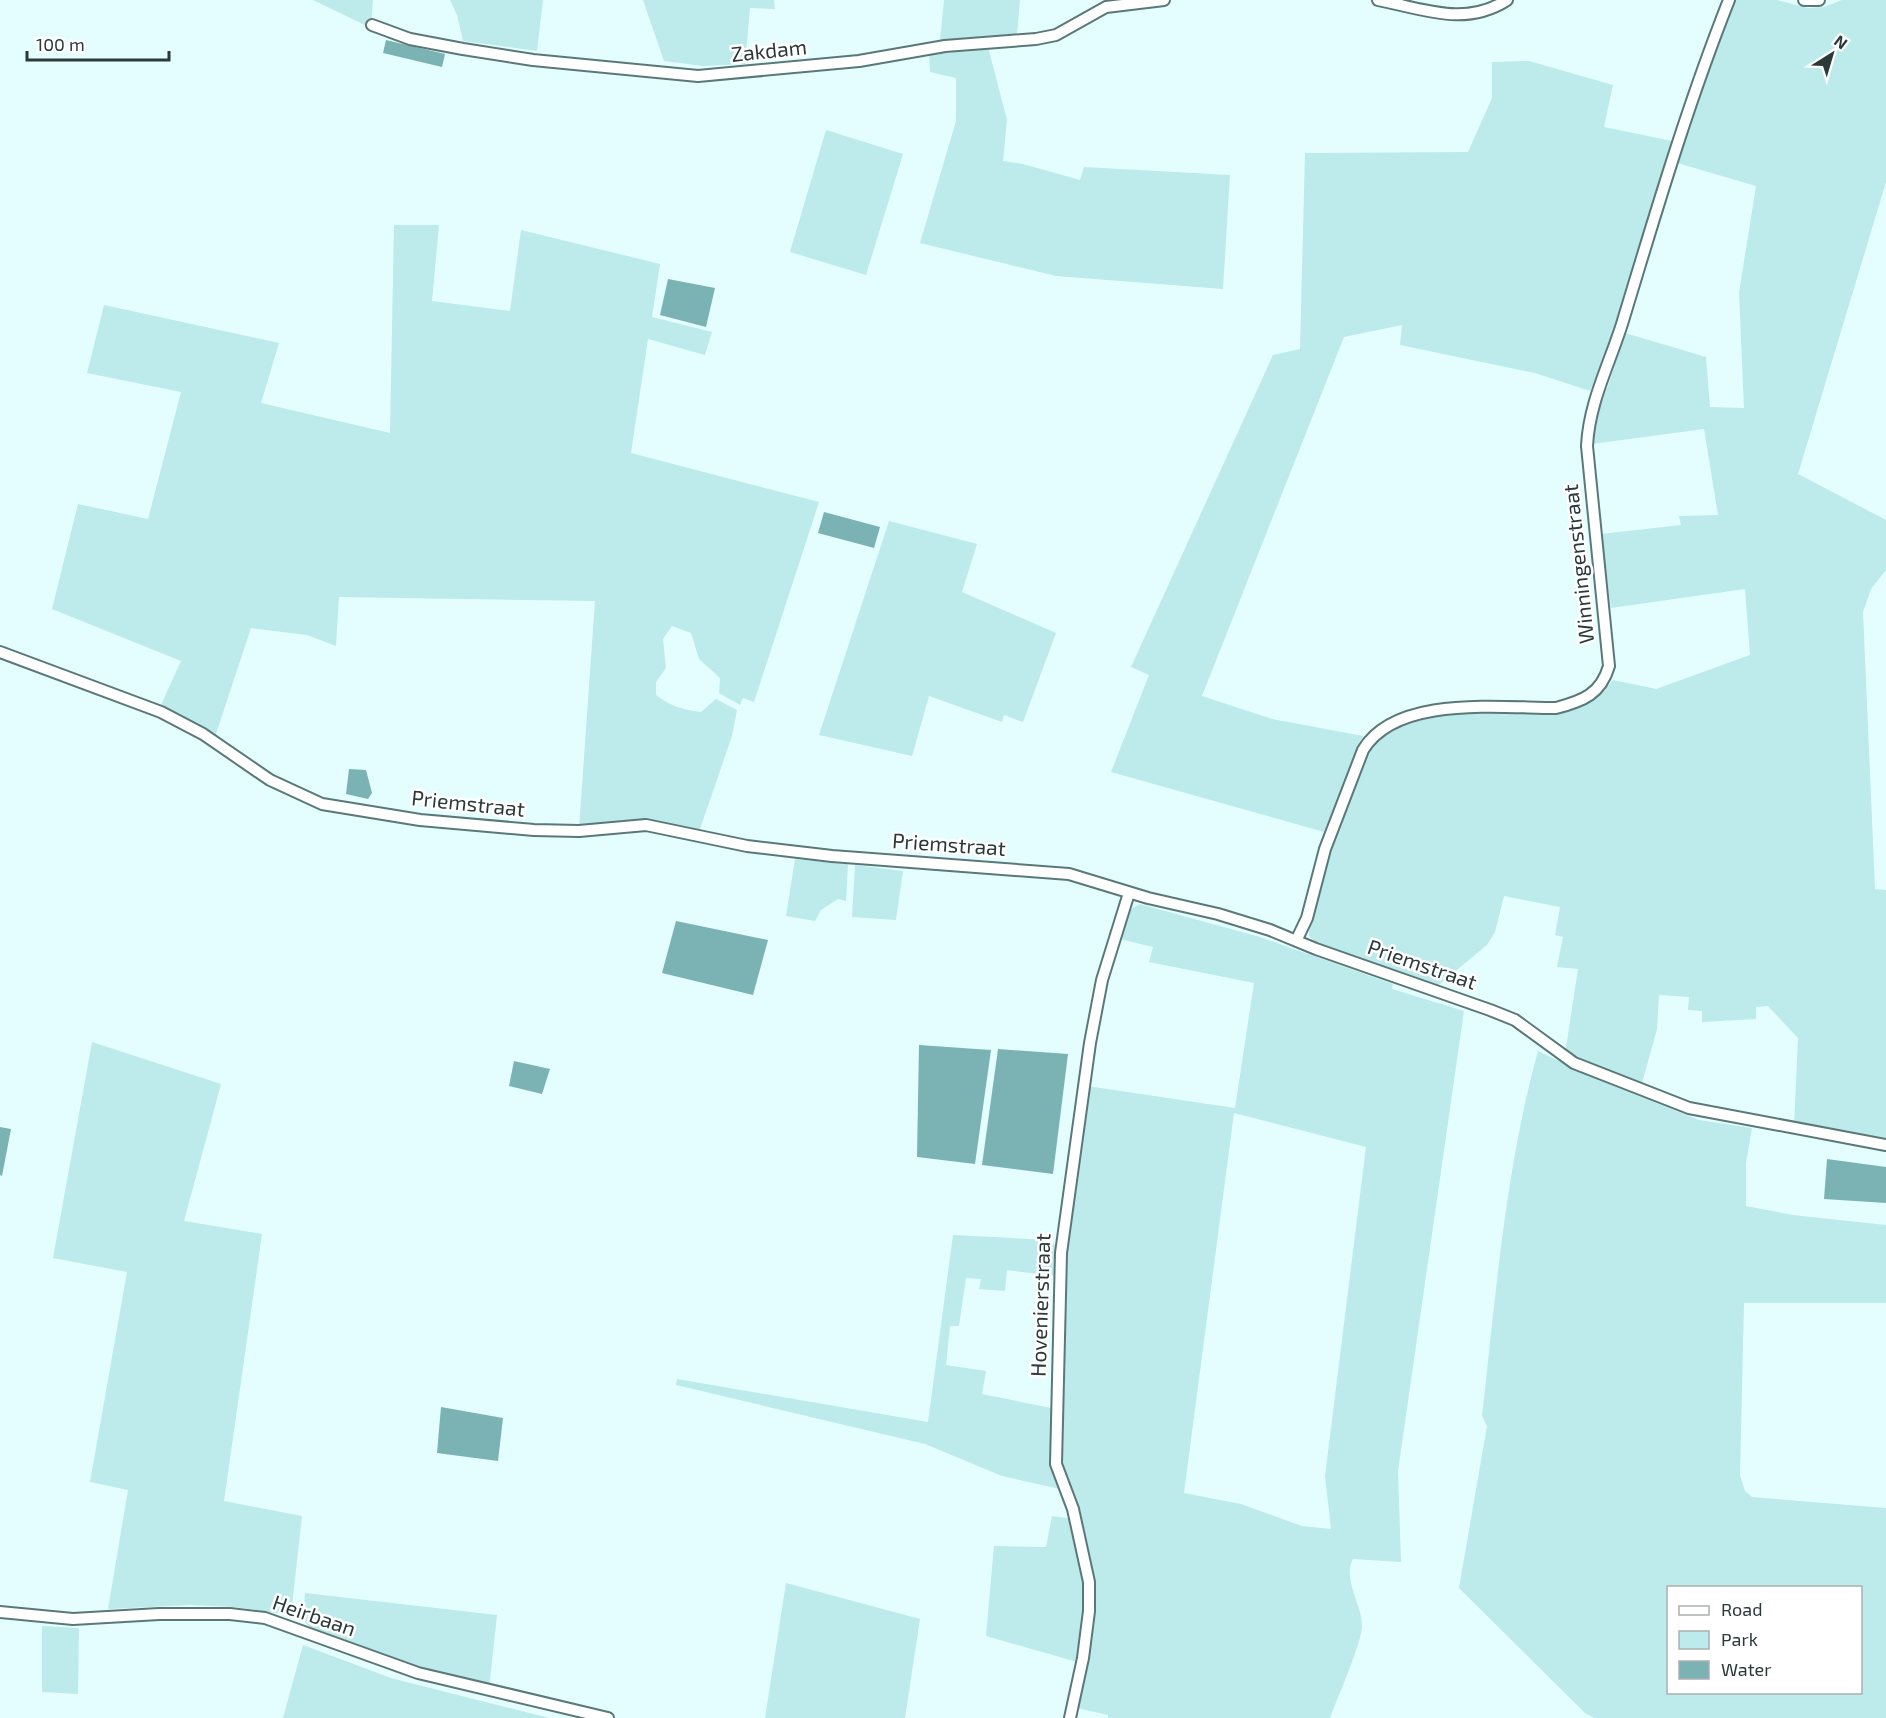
<svg xmlns="http://www.w3.org/2000/svg" width="1886" height="1718" font-family="'Exo 2',sans-serif">
	<style>
		.green { fill: #bdeaeb; fill-rule: evenodd }
		.water { fill: #7bb2b4 }
		.lines { fill: none; stroke-linecap: round; stroke-linejoin: round }
		.street-casing { stroke: #5b7879; stroke-width: 14 }
		.street { stroke: #fff; stroke-width: 10 }
		.labels { text-anchor: middle; stroke-width: 5; stroke-linejoin: round; paint-order: stroke }
		.street-label { font-size: 21px; fill: #2c3939; stroke: #fff }
	</style>
	<rect width="100%" height="100%" fill="#e4feff"/>
	<g class="green">
		<polygon points="313,0 373,0 371,28"/>
		<polygon points="450,0 543,0 537,51 463,41 457,15"/>
		<polygon points="643,0 774,0 775,9 750,8 745,64 703,66 664,61"/>
		<polygon points="944,0 1020,0 1017,34 940,40"/>
		<path d="M1733,0H1777L1808,8L1824,7L1842,0H1886V182L1798,474L1886,520V570L1871,589L1863,612L1875,889L1886,890V1142L1794,1126L1798,1038L1768,1006L1756,1007V1019L1702,1022V1011L1688,1010L1689,997L1659,995L1657,1029L1642,1083L1565,1054L1578,969L1557,967L1563,937L1555,935L1560,907L1504,896L1495,932L1487,945L1435,988L1318,945L1309,936C1309,911 1330,850 1339,825C1349,800 1355,766 1372,744C1403,702 1508,713 1556,712C1581,707 1597,701 1613,680L1656,689L1750,655L1745,589L1611,608L1601,534L1681,525L1679,516L1718,515L1704,429L1592,444L1594,415L1608,386L1625,333L1706,357L1710,407L1744,408L1739,293L1756,186L1674,162Z"/>
		<polygon points="988,47 1007,120 1003,161 1023,164 1080,180 1084,167 1230,175 1223,289 1056,276 920,243 956,121 956,78 930,72 929,55"/>
		<polygon points="1529,61 1613,85 1604,127 1672,141 1605,356 1590,391 1535,373 1400,345 1402,325 1344,337 1202,696 1272,719 1363,736 1324,832 1111,772 1149,675 1131,667 1273,355 1300,349 1305,153 1468,152 1492,98 1492,62"/>
		<polygon points="826,130 903,154 866,275 790,252"/>
		<path d="M394,225H439L432,301L510,311L521,230L660,264L652,317L712,332L705,355L648,339L631,453L819,502L754,702L743,698L740,705L719,693L720,678L699,659L691,633L672,626L663,639L666,668L656,682V695C670,706 684,710 701,712L716,699L737,710L732,736L699,832L657,822L579,828L595,601L339,597L336,646L307,635L251,628L215,737L160,707L181,661L52,609L78,504L148,519L181,392L87,373L104,305L279,343L261,403L390,433Z"/>
		<polygon points="889,521 977,544 962,592 1056,633 1023,722 1004,715 1002,722 929,696 912,756 819,735"/>
		<polygon points="795,859 848,864 846,901 838,899 821,910 815,921 786,916"/>
		<polygon points="855,865 903,871 896,920 852,917"/>
		<path d="M1140,904L1260,937L1393,984L1392,989L1464,1011L1398,1471L1401,1562L1353,1559C1342,1579 1362,1604 1362,1626C1362,1642 1337,1699 1330,1718H1108V1715L1077,1708L1095,1600L1080,1513L1062,1470L1059,1452L1065,1256L1087,1086L1235,1108L1254,983L1149,962L1153,947L1120,939L1128,911ZM1234,1113L1366,1147L1325,1476L1331,1529L1302,1526L1241,1504L1184,1493Z"/>
		<polygon points="92,1042 221,1084 184,1221 262,1234 224,1501 302,1516 291,1615 235,1607 190,1605 108,1609 128,1490 90,1482 127,1272 53,1258"/>
		<path d="M1538,1051L1598,1080L1699,1120L1752,1128L1746,1163V1206L1793,1215L1886,1225V1303H1744L1740,1475L1745,1491L1752,1497L1886,1508V1718H1594L1585,1713L1459,1588L1487,1426L1482,1416C1496,1293 1505,1171 1538,1051ZM1668,1588H1860V1692H1668Z"/>
		<polygon points="953,1235 1050,1240 1055,1245 1055,1276 1007,1270 1005,1291 979,1289 981,1279 966,1278 959,1326 950,1326 946,1365 986,1371 982,1394 1051,1408 1051,1454 1060,1489 1002,1476 925,1444 676,1385 677,1379 928,1422"/>
		<polygon points="1052,1516 1073,1519 1085,1583 1077,1662 986,1636 994,1546 1046,1547"/>
		<polygon points="786,1583 920,1619 905,1718 765,1718"/>
		<polygon points="305,1593 497,1615 489,1689 446,1679 314,1633 303,1619"/>
		<polygon points="42,1626 79,1628 78,1694 42,1692"/>
		<polygon points="303,1645 391,1678 549,1718 283,1718"/>
	</g>
	<g class="water">
		<polygon points="386,40 445,54 442,67 383,53"/>
		<polygon points="668,279 715,288 706,327 660,315"/>
		<polygon points="824,512 880,527 874,548 818,533"/>
		<polygon points="349,769 366,770 372,793 368,799 346,794"/>
		<polygon points="676,921 768,940 753,995 662,973"/>
		<polygon points="919,1045 991,1050 975,1164 917,1157"/>
		<polygon points="998,1049 1068,1054 1053,1174 982,1165"/>
		<polygon points="514,1061 550,1069 542,1094 509,1086"/>
		<polygon points="0,1127 11,1129 2,1176 0,1175"/>
		<polygon points="1827,1159 1886,1167 1886,1203 1824,1199"/>
		<polygon points="441,1407 503,1418 498,1461 437,1453"/>
	</g>
	<g class="lines">
		<defs>
			<g id="street">
				<path d="M1378,0C1424,9 1465,27 1507,0"/>
				<polyline points="1804,0 1819,0"/>
				<polyline points="372,25 410,39 463,49 533,60 698,76 859,61 945,46 1036,39 1056,35 1106,7 1164,0"/>
				<polyline points="0,652 161,712 203,734 270,780 322,804 420,820 534,830 579,831 646,825 747,846 832,856 1069,874 1148,898 1218,914 1270,930 1316,949 1490,1010 1515,1020 1574,1063 1689,1108 1886,1145"/>
				<path d="M1297,939L1307,918L1325,849L1363,750C1396,695 1499,708 1556,708C1583,701 1601,694 1609,666L1587,446C1589,403 1609,365 1622,324C1655,215 1687,106 1729,0"/>
				<polyline points="0,1612 73,1619 159,1614 230,1614 265,1618 418,1673 608,1718"/>
				<polyline points="1070,1718 1083,1658 1089,1611 1089,1582 1073,1509 1056,1464 1061,1253 1090,1043 1102,980 1129,893"/>
			</g>
		</defs>
		<use href="#street" class="street-casing"/>
		<use href="#street" class="street"/>
	</g>
	<g class="labels">
		<g class="street-label">
			<text transform="translate(769 51) rotate(-6)" y="7">Zakdam</text>
			<text transform="translate(1579 564) rotate(-96)" y="7">Winningenstraat</text>
			<text transform="translate(468 804) rotate(6)" y="7">Priemstraat</text>
			<text transform="translate(949 845) rotate(4)" y="7">Priemstraat</text>
			<text transform="translate(1422 965) rotate(19)" y="7">Priemstraat</text>
			<text transform="translate(1041 1305) rotate(-88)" y="7">Hovenierstraat</text>
			<text transform="translate(314 1616) rotate(19)" y="7">Heirbaan</text>
		</g>
	</g>
	<rect x="1667" y="1586" width="195" height="108" fill="#ffffff" stroke="#abb0b0" stroke-width="1.5"/>
	<rect x="1679" y="1606" width="30" height="9" fill="#ffffff" stroke="#abb0b0" stroke-width="1.5"/>
	<text x="1721" y="1616" font-size="18" fill="#2c3939">Road</text>
	<rect x="1679" y="1631" width="30" height="18" fill="#bdeaeb" stroke="#abb0b0" stroke-width="1.5"/>
	<text x="1721" y="1646" font-size="18" fill="#2c3939">Park</text>
	<rect x="1679" y="1661" width="30" height="18" fill="#7bb2b4" stroke="#abb0b0" stroke-width="1.5"/>
	<text x="1721" y="1676" font-size="18" fill="#2c3939">Water</text>
	<g transform="translate(1832 54) rotate(37)" stroke="#ffffff" stroke-width="4.5" paint-order="stroke">
	<path d="M0-4.5L10 22L0 15L-10 22Z" fill="#2c3939"/>
	<text y="-9" font-size="16" font-weight="bold" text-anchor="middle" fill="#2c3939">N</text>
	</g>
	<path d="M27 51v9h142v-9" fill="none" stroke="#2c3939" stroke-width="3"/>
	<text x="36" y="51" font-size="18" fill="#2c3939" stroke="#ffffff" stroke-width="4.5" paint-order="stroke">100 m</text>
</svg>
